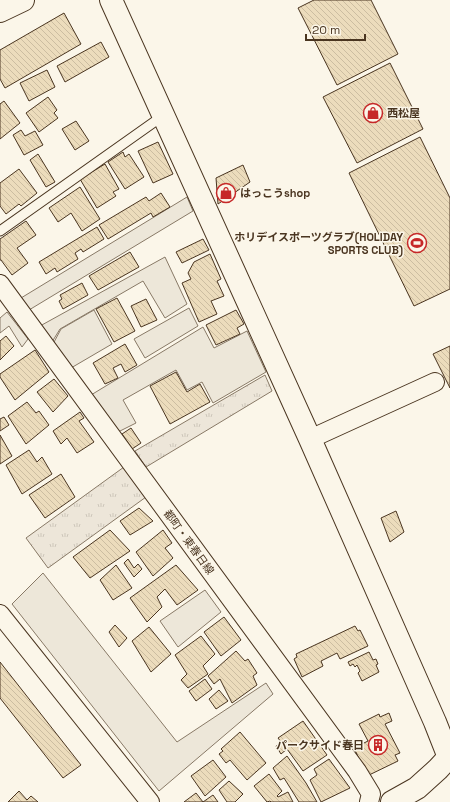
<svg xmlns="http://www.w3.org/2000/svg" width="450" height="802" font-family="'Space Grotesk','Noto Sans JP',sans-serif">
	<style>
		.park { fill: url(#park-tufts); stroke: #887966 }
		.parking { fill: #ede7d9; stroke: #887966 }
		.building { fill: url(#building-back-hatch); stroke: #4a3520 }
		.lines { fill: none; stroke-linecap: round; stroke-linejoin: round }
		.lane-casing { stroke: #4a3520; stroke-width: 11 }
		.street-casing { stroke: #4a3520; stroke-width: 20 }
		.secondary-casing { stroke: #4a3520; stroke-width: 24 }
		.lane { stroke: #fbf6e9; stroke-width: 9 }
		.street { stroke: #fbf6e9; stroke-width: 18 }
		.secondary { stroke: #fbf6e9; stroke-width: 22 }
		.labels { text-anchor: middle; stroke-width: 3; stroke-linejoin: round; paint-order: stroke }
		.poi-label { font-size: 11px; font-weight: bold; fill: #4a3520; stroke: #fbf6e9; text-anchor: start }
		.street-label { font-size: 11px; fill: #4a3520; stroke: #fbf6e9 }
	</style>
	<defs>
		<pattern id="park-tufts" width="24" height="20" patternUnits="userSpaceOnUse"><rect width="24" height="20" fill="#ede6d9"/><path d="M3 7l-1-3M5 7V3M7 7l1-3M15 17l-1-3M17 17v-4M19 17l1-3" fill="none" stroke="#cdc6ba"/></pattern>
		<pattern id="building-back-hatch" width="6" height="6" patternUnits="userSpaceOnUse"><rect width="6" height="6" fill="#ecdcbc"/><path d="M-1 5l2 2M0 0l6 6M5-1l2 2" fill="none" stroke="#ccbda1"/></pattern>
	</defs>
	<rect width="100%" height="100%" fill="#fbf6e9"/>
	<g class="park">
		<polygon points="265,375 272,391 146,467 135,451"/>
		<polygon points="124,467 146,497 48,568 26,538"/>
	</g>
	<g class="parking">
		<polygon points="187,197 193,211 29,310 21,298"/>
		<polygon points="165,257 187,304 165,318 143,281 60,329 52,342 40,326"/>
		<polygon points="189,308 198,326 145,358 134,339"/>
		<polygon points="94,310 112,344 71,368 53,344 61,329"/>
		<polygon points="7,312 28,339 22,347 9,326 0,333 0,318"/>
		<polygon points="203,327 214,348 247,331 266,372 213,403 202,382 187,390 176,370 123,400 136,423 118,432 91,395"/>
		<polygon points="43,573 177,742 266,683 273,694 159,791 12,604"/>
		<polygon points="205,590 221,612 178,647 160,621"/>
	</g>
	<g class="building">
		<polygon points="314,0 371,0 398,54 337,85 298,8"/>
		<polygon points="64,13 81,44 5,88 0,79 0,50"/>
		<polygon points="101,42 109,57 65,82 57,66"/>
		<polygon points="390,63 423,129 357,163 323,97"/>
		<polygon points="47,70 55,87 29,101 20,83"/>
		<polygon points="48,97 57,110 54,113 58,118 39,132 26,113"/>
		<polygon points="4,101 20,123 0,139 0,104"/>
		<polygon points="76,121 89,141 75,150 62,129"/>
		<polygon points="21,130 25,136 35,131 43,145 24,155 13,135"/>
		<polygon points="420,137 450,198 450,289 414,306 349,173"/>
		<polygon points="158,142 173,174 153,183 138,151"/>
		<polygon points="123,152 125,157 129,154 144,177 125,189 108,162"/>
		<polygon points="38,154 55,182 46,187 30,160"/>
		<polygon points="105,164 119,189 113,192 116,196 97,208 80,179"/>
		<polygon points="243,165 250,182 218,204 216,178"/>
		<polygon points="19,169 37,193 21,206 19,204 6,214 0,206 0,183"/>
		<polygon points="80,187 100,219 82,231 71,213 58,222 49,208"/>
		<polygon points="161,193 170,207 153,217 151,213 108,239 99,225 146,197 149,201"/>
		<polygon points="26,221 36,235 17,248 28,263 12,275 1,260 0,260 0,239"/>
		<polygon points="97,227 104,239 83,252 81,249 75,253 78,259 57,272 55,268 46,274 39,262"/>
		<polygon points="203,239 209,250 182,263 176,252"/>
		<polygon points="130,252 139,267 98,290 89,276"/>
		<polygon points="210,254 221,279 217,281 224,296 211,301 217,314 199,322 182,283 191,279 188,273 194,262"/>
		<polygon points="82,283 88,295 63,309 59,301 62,299 60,295"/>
		<polygon points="117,298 135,331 114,342 96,309"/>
		<polygon points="146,299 157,320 141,327 131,306"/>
		<polygon points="236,310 244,324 237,328 240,334 216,345 206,325"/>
		<polygon points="6,336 14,346 0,360 0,341"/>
		<polygon points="125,344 137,365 125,372 121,364 113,368 118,378 105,384 93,363"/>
		<polygon points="450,346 450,388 433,354"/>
		<polygon points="35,350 49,372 15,400 0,377 0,374"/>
		<polygon points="176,372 187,392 200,384 210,402 170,424 150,386"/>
		<polygon points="54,379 68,396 53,412 37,392"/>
		<polygon points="27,402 36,413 39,411 49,425 26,444 8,416"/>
		<polygon points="80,412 84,418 79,421 94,442 77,453 67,438 61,444 53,431"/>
		<polygon points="4,417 9,425 0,431 0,419"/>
		<polygon points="131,428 141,443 132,449 122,434"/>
		<polygon points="0,435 12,456 0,464"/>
		<polygon points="29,450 37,462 42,457 52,474 22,494 6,465"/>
		<polygon points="61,474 75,497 45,518 29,495"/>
		<polygon points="139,508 153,521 130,535 120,521"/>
		<polygon points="396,511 404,532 390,542 381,518"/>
		<polygon points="110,530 130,551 90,578 73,557"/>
		<polygon points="163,530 172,543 165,548 173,558 153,576 136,552"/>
		<polygon points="128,559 134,568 138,564 142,569 134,577 124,563"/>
		<polygon points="116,565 132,588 113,600 100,580"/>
		<polygon points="176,565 198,590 177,605 165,589 157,597 162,607 147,622 130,598"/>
		<polygon points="224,617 241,640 221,656 204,632"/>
		<polygon points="115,625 127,638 119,647 109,632"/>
		<polygon points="355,626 358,631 360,630 368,646 340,659 337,653 321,661 323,666 302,677 294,659 297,657 296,654"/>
		<polygon points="149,627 171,654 151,672 132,641"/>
		<polygon points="201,636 215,654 203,666 208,674 188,688 181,680 187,674 175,655"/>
		<polygon points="236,651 245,661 248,659 257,673 253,676 257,685 232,703 220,679 214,684 208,676"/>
		<polygon points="369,652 373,660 376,659 378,664 376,665 379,672 362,681 358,673 360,671 357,665 355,667 353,664 350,666 348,662"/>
		<polygon points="0,662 81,765 63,778 0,698"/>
		<polygon points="205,679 212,689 196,701 189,691"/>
		<polygon points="219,690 228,701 216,709 209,699"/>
		<polygon points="389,713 392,721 385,724 400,753 395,755 398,761 367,776 354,748 368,741 359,724 379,714 380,717"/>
		<polygon points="303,721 327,755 303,771 287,749 281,754 276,746 281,742 278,738"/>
		<polygon points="240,732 266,763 247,780 230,760 226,763 219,754 223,751 221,749"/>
		<polygon points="287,756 306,783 317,802 299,802 284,778 280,780 273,768"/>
		<polygon points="329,759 350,788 321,802 310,780 317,775 314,769"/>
		<polygon points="213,760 226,777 205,796 191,776"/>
		<polygon points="269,774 282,791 277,796 278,797 288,792 293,802 271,802 270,801 267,802 254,786"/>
		<polygon points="229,781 243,794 235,802 227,802 219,790"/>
		<polygon points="19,791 27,800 31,796 38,802 8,802"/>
		<polygon points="196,793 203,802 213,795 218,802 184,802"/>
	</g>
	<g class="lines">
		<defs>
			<polyline id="lane" points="0,231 164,115"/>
			<g id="street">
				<polyline points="0,284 357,771 371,794 369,802"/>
				<polyline points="310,439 435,382"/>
				<polyline points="0,614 150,802"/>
			</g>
			<g id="secondary">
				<polyline points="111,0 310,439 435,722 450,760"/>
				<polyline points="0,11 23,0"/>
				<polyline points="392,802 417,788 438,769 450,756"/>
			</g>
		</defs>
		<use href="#lane" class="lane-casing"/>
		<use href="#street" class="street-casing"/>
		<use href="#secondary" class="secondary-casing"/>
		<use href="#lane" class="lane"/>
		<use href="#street" class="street"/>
		<use href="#secondary" class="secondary"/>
	</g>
	<defs>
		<symbol id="shop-ring" viewBox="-11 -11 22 22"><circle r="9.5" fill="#fbf6e9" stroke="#c62828" stroke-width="1.5"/><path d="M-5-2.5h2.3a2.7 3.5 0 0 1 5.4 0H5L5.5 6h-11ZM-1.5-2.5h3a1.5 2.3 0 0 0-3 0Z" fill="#c62828"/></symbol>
		<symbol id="stadium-ring" viewBox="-11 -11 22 22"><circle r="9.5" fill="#fbf6e9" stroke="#c62828" stroke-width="1.5"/><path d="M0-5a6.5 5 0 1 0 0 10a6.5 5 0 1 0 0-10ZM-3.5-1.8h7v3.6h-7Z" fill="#c62828"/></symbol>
		<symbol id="building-ring" viewBox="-11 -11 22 22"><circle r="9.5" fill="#fbf6e9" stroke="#c62828" stroke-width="1.5"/><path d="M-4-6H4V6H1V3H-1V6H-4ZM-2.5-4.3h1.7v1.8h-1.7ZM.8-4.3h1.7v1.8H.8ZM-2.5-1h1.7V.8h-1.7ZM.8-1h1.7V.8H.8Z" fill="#c62828"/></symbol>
	</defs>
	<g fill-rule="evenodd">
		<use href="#shop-ring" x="362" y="102" width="22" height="22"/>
		<use href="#shop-ring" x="215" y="182" width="22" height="22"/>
		<use href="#stadium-ring" x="406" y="232" width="22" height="22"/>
		<use href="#building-ring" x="367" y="734" width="22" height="22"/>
	</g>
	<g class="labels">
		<g class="poi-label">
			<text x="387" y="117">西松屋</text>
			<text x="240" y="197">はっこうshop</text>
			<text x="403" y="241" text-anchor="end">ホリデイスポーツグラブ(HOLIDAY<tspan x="403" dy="13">SPORTS CLUB)</tspan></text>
			<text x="364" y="749" text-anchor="end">パークサイド春日</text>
		</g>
		<g class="street-label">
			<text transform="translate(189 542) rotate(54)" y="4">都町・東春日線</text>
		</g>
	</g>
	<path d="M306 34v6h59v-6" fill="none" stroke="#4a3520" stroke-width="2"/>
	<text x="312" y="34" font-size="12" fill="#4a3520" stroke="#fbf6e9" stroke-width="3" paint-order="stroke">20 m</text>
</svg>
